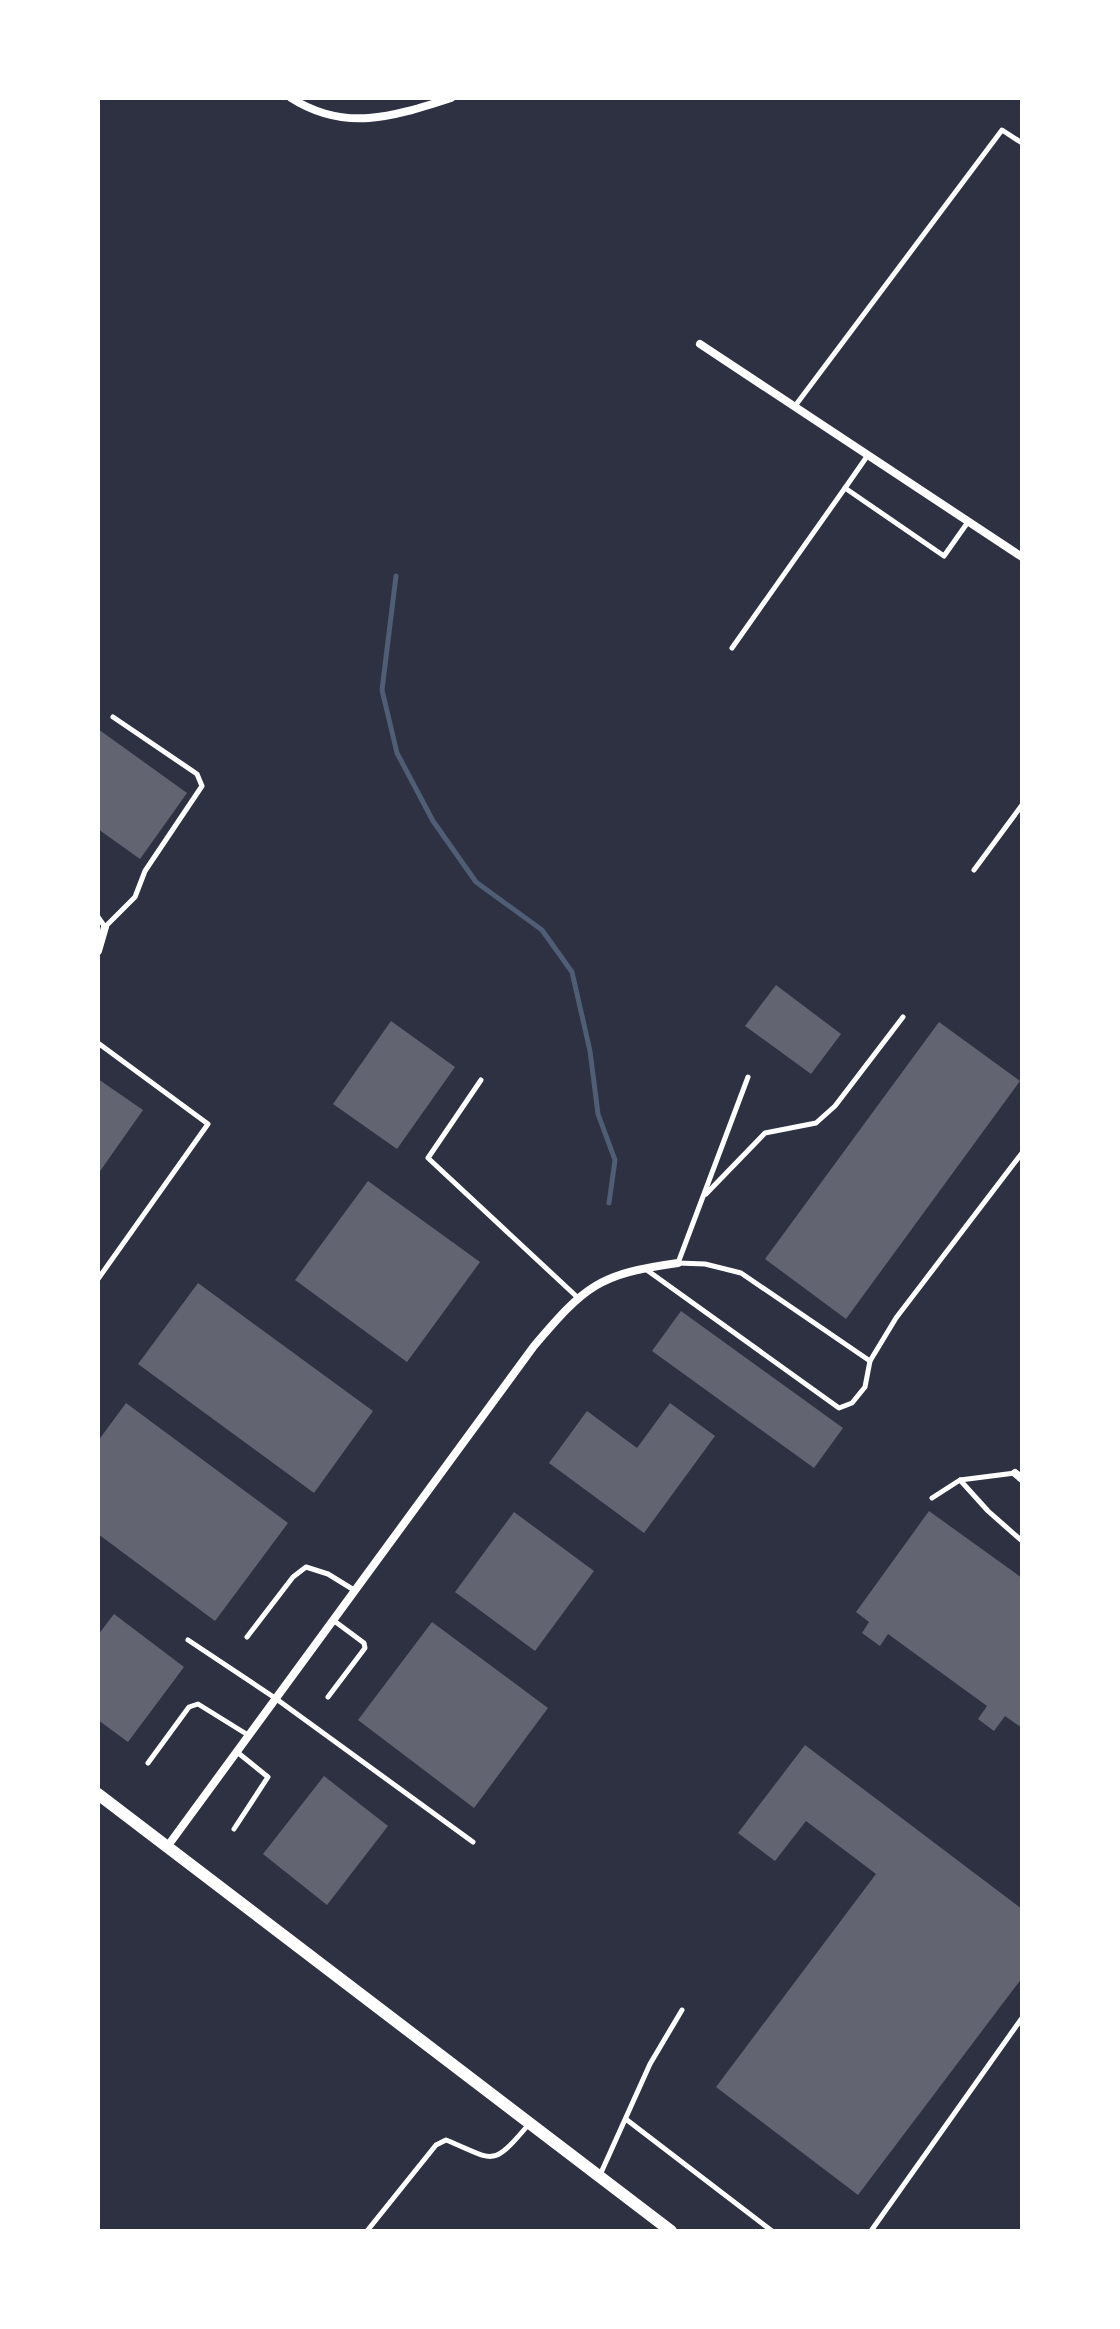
<svg xmlns="http://www.w3.org/2000/svg" width="1120" height="2329" font-family="Jost,sans-serif">
	<style>
		.lines { fill: none; stroke-linecap: round; stroke-linejoin: round }
		.stream { stroke: #4f5d75; stroke-width: 5 }
		.building { fill: #626471 }
		.service { stroke: #fff; stroke-width: 5 }
		.minor { stroke: #fff; stroke-width: 8 }
		.tertiary { stroke: #fff; stroke-width: 12 }
	</style>
	<rect width="100%" height="100%" fill="#2d3142"/>
	<g class="lines">
		<polyline class="stream" points="396,576 382,690 397,753 433,821 476,882 542,930 572,972 590,1051 598,1114 615,1160 609,1203"/>
	</g>
	<g class="building">
		<polygon points="98,729 187,793 140,859 98,829"/>
		<polygon points="776,985 841,1034 811,1074 745,1026"/>
		<polygon points="391,1021 455,1067 397,1149 333,1104"/>
		<polygon points="939,1022 1020,1081 846,1319 765,1259"/>
		<polygon points="98,1079 143,1110 98,1174"/>
		<polygon points="368,1181 480,1262 407,1362 295,1280"/>
		<polygon points="198,1283 373,1411 314,1493 138,1364"/>
		<polygon points="681,1311 843,1428 814,1468 652,1351"/>
		<polygon points="126,1403 288,1523 215,1621 98,1534 98,1441"/>
		<polygon points="670,1403 715,1436 644,1533 549,1463 587,1411 637,1448"/>
		<polygon points="929,1511 1022,1578 1022,1728 1005,1716 994,1731 978,1719 987,1706 888,1634 880,1646 862,1633 869,1622 856,1612"/>
		<polygon points="514,1512 594,1571 535,1651 455,1592"/>
		<polygon points="114,1614 184,1667 128,1742 98,1720 98,1635"/>
		<polygon points="432,1622 548,1708 474,1808 358,1720"/>
		<polygon points="805,1745 1022,1909 1022,1978 858,2195 716,2087 876,1874 806,1821 775,1861 738,1833"/>
		<polygon points="324,1776 388,1826 327,1905 263,1854"/>
	</g>
	<g class="lines">
		<g class="service">
			<polyline points="795,406 1002,130 1022,143"/>
			<polyline points="868,455 845,488 944,556 968,522"/>
			<polyline points="732,648 845,488"/>
			<polyline points="974,870 1022,805"/>
			<polyline points="98,917 105,927 135,897 145,871 202,786 197,774 113,717"/>
			<polyline points="98,1043 208,1124 98,1279"/>
			<polyline points="748,1077 678,1263 705,1264 741,1273 870,1361"/>
			<polyline points="481,1080 428,1158 576,1296"/>
			<polyline points="706,1194 765,1133 816,1123 835,1106 903,1017"/>
			<polyline points="644,1268 839,1408 852,1403 865,1387 870,1361 896,1318 1022,1153"/>
			<polyline points="960,1480 988,1511 1022,1541"/>
			<polyline points="932,1498 960,1480 1015,1473"/>
			<polyline points="247,1637 293,1577 306,1567 328,1574 354,1590"/>
			<polyline points="188,1640 275,1698 473,1842"/>
			<polyline points="328,1697 365,1648 364,1643 333,1620"/>
			<polyline points="148,1763 189,1707 198,1704 248,1735"/>
			<polyline points="234,1829 268,1777 237,1752"/>
			<polyline points="627,2120 772,2231"/>
			<polyline points="600,2175 650,2064 682,2010"/>
			<path d="M367,2231L436,2145L446,2140C495,2160 491,2169 529,2124"/>
			<polyline points="871,2231 1022,2018"/>
		</g>
		<g class="minor">
			<path d="M291,98C346,133 395,116 451,98"/>
			<polyline points="700,344 1022,557"/>
			<polyline points="98,951 105,927"/>
			<polyline points="1015,1473 1022,1479"/>
			<path d="M167,1847L534,1346C585,1286 598,1274 678,1263"/>
		</g>
		<polyline class="tertiary" points="98,1794 671,2231"/>
	</g>
	<rect width="1120" height="2329" fill="none" stroke="#ffffff" stroke-width="200"/>
</svg>
